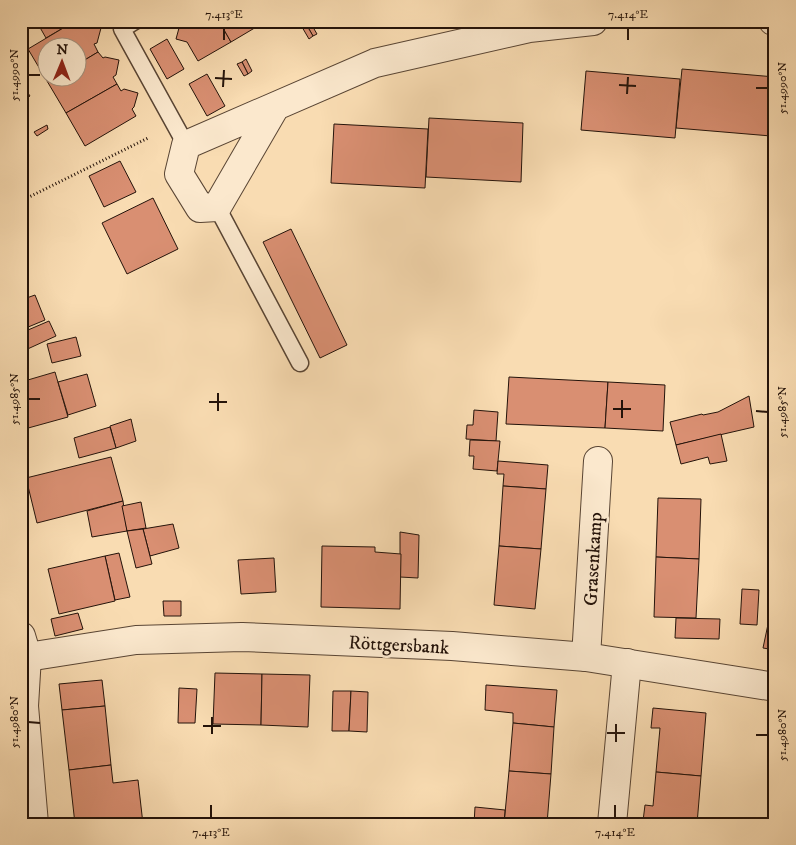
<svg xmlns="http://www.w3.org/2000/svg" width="796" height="845" font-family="'IM FELL DW Pica',serif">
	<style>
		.building { fill: #d98f72; stroke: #24130a }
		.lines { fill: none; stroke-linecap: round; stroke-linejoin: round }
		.service-casing { stroke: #594534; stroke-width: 19 }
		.minor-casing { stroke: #594534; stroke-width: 30 }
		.path { stroke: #24130a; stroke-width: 3; stroke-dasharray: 1 2.5; stroke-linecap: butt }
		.service { stroke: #fbe8cd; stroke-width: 16 }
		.minor { stroke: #fbe8cd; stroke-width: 28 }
		.ticks { fill: none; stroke: #24130a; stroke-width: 2 }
		.labels { text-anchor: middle; stroke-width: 5; stroke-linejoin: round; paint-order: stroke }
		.street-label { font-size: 19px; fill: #24130a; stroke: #fbe8cd }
		.neatline { fill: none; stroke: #24130a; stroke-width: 2 }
		.ticks-label { font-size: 12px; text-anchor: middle; fill: #24130a }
	</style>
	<rect width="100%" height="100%" fill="#f9dcb2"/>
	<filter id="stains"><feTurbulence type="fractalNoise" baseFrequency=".004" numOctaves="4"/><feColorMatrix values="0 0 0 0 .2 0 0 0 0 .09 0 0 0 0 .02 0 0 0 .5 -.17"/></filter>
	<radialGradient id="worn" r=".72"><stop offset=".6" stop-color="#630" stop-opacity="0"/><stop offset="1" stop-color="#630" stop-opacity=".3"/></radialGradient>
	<g class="building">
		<polygon points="43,21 75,21 46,38 38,24"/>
		<polygon points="75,21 81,21 84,26 86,25 101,28 97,43 94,44 98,52 78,64 78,48 48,48 48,78 54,78 47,81 28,49"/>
		<polygon points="175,21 219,21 231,42 198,61 187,42 176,39 179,28"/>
		<polygon points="219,21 262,21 263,23 231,42"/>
		<polygon points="310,22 317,34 313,36 306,24"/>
		<polygon points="306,24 313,36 309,39 302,27"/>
		<polygon points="167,39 184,69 167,79 150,49"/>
		<polygon points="98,52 103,58 105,57 119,60 116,75 113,77 117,84 66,113 47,81 54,78 78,78 78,64"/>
		<polygon points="246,59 252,71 248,74 242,62"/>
		<polygon points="242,62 248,74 244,76 237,64"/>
		<polygon points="682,69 775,77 771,136 676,128"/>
		<polygon points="586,71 680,79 675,138 581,130"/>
		<polygon points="207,74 225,106 207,116 189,84"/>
		<polygon points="117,84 121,91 124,89 138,93 134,107 132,109 136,116 85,146 66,113"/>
		<polygon points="26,89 28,93 21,96 21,91"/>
		<polygon points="28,93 30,96 21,102 21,96"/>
		<polygon points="429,118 523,123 521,182 426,177"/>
		<polygon points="334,124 428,129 425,188 331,183"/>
		<polygon points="47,125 48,129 37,136 34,132"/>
		<polygon points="120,161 136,192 104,207 89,176"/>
		<polygon points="153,198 178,249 127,274 102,223"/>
		<polygon points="291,229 347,345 320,358 263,242"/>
		<polygon points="35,295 45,320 21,330 21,300"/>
		<polygon points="49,321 56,336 21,352 21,333"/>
		<polygon points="76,337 81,356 52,363 47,344"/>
		<polygon points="55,372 68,417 21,430 21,382"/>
		<polygon points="87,374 96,406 68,415 58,382"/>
		<polygon points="509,377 608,382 605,428 506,424"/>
		<polygon points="608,382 665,385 663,431 605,428"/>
		<polygon points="749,396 754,427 676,445 670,422 702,414 703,415 718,412"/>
		<polygon points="474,410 498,412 496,441 466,439 467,425 473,425"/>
		<polygon points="131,419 136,441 116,448 110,426"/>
		<polygon points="110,427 116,448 79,458 74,438"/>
		<polygon points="721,434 727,461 710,464 708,457 681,464 676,445"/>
		<polygon points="470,440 500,441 497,471 473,469 474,456 469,456"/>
		<polygon points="111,457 123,501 37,523 26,478"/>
		<polygon points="498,461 548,465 546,489 503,486 504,474 497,474"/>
		<polygon points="503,486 546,489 541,549 499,546"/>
		<polygon points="658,498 701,499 699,559 656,557"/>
		<polygon points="123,501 127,531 92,537 87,511"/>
		<polygon points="141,502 146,528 127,531 122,506"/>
		<polygon points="173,524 179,548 150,556 143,529"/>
		<polygon points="143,529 152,564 136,568 127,531"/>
		<polygon points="400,532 419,535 418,578 400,577"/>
		<polygon points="322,546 375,547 375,552 401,554 400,609 321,607"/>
		<polygon points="499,546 541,549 535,609 494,605"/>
		<polygon points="119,553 130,597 115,600 105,556"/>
		<polygon points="105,556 115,601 59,614 48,569"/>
		<polygon points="656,557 699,559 696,618 654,617"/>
		<polygon points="274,558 276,592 241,594 238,560"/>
		<polygon points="742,589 759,590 757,625 740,624"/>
		<polygon points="775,591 775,650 763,648"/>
		<polygon points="163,601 181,601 181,616 164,616"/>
		<polygon points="78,613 83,629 55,636 51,619"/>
		<polygon points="676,618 720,619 719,639 675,638"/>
		<polygon points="215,673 262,674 261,725 213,724"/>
		<polygon points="262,674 310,675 308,727 261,725"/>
		<polygon points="102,680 105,706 62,710 59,684"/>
		<polygon points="486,685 557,690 554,727 513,723 513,713 485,710"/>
		<polygon points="179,688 197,689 195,723 178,723"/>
		<polygon points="333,691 351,691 349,731 332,731"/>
		<polygon points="351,691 368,692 367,732 349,731"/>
		<polygon points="105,706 111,765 69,770 62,710"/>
		<polygon points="653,708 706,713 701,776 656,772 660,728 651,728"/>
		<polygon points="513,723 554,727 551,774 509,771"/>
		<polygon points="111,765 113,783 138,780 143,824 75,824 69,770"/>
		<polygon points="509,771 551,774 547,824 504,824"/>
		<polygon points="656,772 701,776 697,824 643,821 645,805 653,806"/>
		<polygon points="475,807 505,810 504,824 474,824"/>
		<polygon points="643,821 674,823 674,824 643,824"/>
	</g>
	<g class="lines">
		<defs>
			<g id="service">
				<polyline points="135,21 122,29 186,145"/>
				<polyline points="217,207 300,363"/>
			</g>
			<g id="minor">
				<polyline points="773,21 775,21"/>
				<polyline points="275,107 217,207 200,208 179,174 186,145 375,63 529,28 593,21"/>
				<polyline points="21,636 27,656 24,706 34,824"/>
				<polyline points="586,657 598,461"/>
				<polyline points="21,658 136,640 242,637 452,646 586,657 775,687"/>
				<polyline points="612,824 627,663"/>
			</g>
		</defs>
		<use href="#service" class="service-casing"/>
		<use href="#minor" class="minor-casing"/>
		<polyline class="path" points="21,201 148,138"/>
		<use href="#service" class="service"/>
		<use href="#minor" class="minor"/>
	</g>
	<path class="ticks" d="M224,40V28M628,40V28M28,75H40M215,78L232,79M619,85L636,86M223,87L224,70M756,88H768M627,94L628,77M28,399H40M209,402H227M613,409H631M218,411V393M756,411L768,412M622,418V400M28,722L40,723M203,726H221M607,733H625M212,734V717M756,735H768M616,742V724M211,818V805M615,818V805"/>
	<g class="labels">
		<g class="street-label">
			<text transform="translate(592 559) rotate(-87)" y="7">Grasenkamp</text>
			<text transform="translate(399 644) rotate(3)" y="7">Röttgersbank</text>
		</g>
	</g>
	<rect width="796" height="845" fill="none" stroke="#f9dcb2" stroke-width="55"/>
	<g transform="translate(62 62) rotate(1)"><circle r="24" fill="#fbe8cd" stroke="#a5937f"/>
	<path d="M0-4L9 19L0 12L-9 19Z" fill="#8f2418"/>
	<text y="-8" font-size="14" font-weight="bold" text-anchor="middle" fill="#24130a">N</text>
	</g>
	<rect x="28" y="28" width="740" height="790" class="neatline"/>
	<g class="ticks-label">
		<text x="224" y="18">7.413°E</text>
		<text x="628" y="18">7.414°E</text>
		<text transform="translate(14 75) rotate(-90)" y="4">51.4990°N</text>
		<text transform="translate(782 88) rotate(-90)" y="4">51.4990°N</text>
		<text transform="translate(14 399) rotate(-90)" y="4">51.4985°N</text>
		<text transform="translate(782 412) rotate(-90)" y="4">51.4985°N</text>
		<text transform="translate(14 722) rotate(-90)" y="4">51.4980°N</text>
		<text transform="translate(782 735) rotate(-90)" y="4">51.4980°N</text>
		<text x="211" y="836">7.413°E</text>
		<text x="615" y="836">7.414°E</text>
	</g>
	<rect width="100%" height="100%" filter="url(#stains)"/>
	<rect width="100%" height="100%" fill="url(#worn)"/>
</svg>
